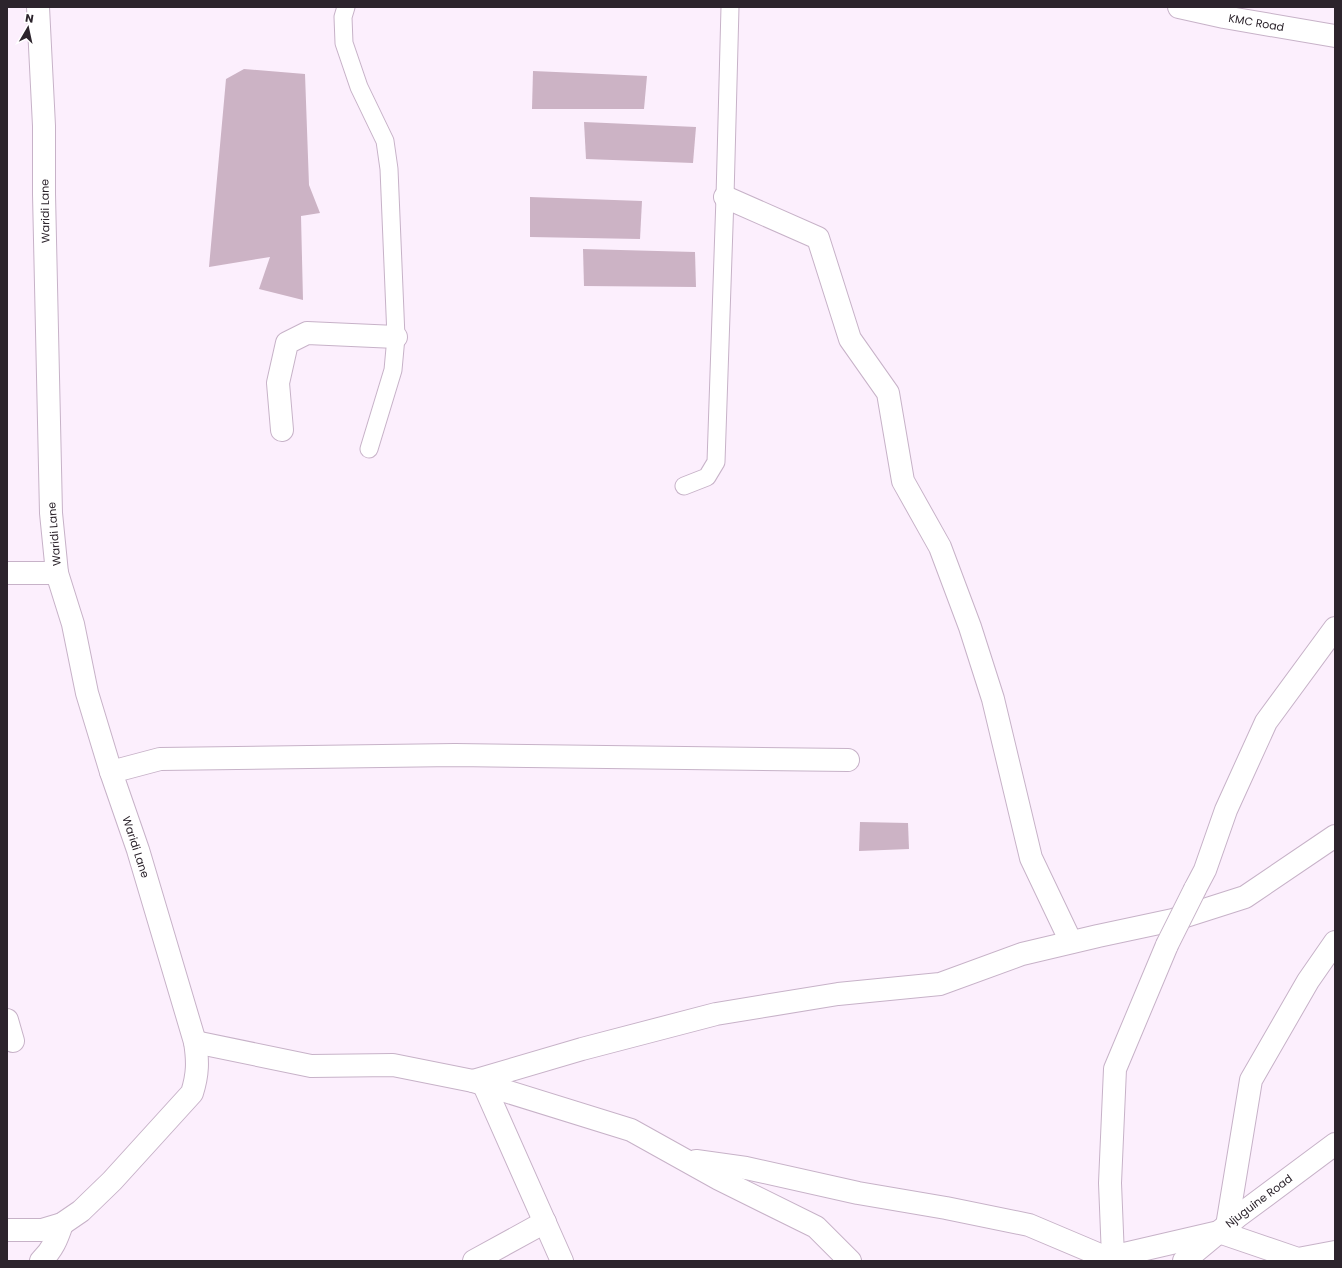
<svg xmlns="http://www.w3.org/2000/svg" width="1342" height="1268" font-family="Poppins,sans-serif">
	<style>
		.building { fill: #ccb3c5 }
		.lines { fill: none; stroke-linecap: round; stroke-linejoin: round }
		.service-casing { stroke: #c7b2c8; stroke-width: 19 }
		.minor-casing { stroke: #c7b2c8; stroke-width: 24 }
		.service { stroke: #fff; stroke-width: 17 }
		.minor { stroke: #fff; stroke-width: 22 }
		.minor-bridge-casing { stroke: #c7b2c8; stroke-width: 24; stroke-linecap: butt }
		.minor-bridge { stroke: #fff; stroke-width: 22 }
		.labels { text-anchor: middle; stroke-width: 3; stroke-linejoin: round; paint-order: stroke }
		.street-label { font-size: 11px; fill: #2c242c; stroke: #fff }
	</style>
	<rect width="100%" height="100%" fill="#fceffd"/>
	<g class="building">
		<polygon points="244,69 305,74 309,185 320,213 301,216 303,300 259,289 270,257 209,267 226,79"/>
		<polygon points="533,71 647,76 644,109 532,109"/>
		<polygon points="584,122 696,127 693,163 586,159"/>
		<polygon points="530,197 642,201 640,239 530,237"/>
		<polygon points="583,249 695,252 696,287 584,286"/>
		<polygon points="860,822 908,823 909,849 859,851"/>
	</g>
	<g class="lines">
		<defs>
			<g id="service">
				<polyline points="346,7 343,17 344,43 359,87 385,141 389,169 396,337 393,370 369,449"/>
				<polyline points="684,486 707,477 716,462 725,197 730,7"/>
			</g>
			<g id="minor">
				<path id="s1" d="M1179,7L1224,17L1335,36"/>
				<polyline points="725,197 818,238 850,339 888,393 903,481 940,547 970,627 993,699 1031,858 1071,942"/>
				<polyline points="282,430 278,383 287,343 307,333 396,337"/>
				<polyline points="7,573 57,573"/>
				<polyline points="111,772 160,759 455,755 848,760"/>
				<polyline points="1195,889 1205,870 1226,810 1266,722 1335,628"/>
				<polyline points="7,1020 13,1041"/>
				<polyline points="195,1042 311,1066 393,1065 473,1081 631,1130 719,1179 816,1227 850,1261"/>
				<polyline points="473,1081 582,1049 716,1014 838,994 940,984 1022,954 1098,936 1173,920 1245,897 1335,836"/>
				<polyline points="483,1083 562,1261"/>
				<polyline points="696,1161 746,1168 858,1193 946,1208 1029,1225 1107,1258 1219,1232 1298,1259 1335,1252"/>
				<polyline points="1227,1226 1251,1080 1308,981 1335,942"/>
				<path d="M7,1230H42L62,1224L81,1211L112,1181L192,1093C198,1074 198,1061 195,1042L138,850L111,772L87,693L73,624L57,573L51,513L44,194V126L38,7"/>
				<polyline points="1113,1257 1110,1183 1115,1069 1167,945"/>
				<path d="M41,1261C53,1249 57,1239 62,1224"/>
				<polyline points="474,1261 545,1222"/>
				<path id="s2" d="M1184,1261L1237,1217L1335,1144"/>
			</g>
		</defs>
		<use href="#service" class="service-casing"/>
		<use href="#minor" class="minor-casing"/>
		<use href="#service" class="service"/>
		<use href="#minor" class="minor"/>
		<defs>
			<polyline id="minor-bridge" points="1167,945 1195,889"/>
		</defs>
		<use href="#minor-bridge" class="minor-bridge-casing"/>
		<use href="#minor-bridge" class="minor-bridge"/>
	</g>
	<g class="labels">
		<g class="street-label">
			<text dy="4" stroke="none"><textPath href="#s1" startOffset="79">KMC Road</textPath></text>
			<text transform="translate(45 211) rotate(-91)" y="4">Waridi Lane</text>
			<text transform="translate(54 534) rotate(-95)" y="4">Waridi Lane</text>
			<text transform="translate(136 847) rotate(72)" y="4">Waridi Lane</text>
			<text dy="4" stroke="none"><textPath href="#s2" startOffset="96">Njuguine Road</textPath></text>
		</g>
	</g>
	<rect width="1342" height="1268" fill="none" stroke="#2c242c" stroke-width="16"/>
	<g transform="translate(28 28) rotate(9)" stroke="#ffffff" stroke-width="3" paint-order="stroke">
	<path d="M0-3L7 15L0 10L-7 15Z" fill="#2c242c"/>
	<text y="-6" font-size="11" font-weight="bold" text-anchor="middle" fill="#2c242c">N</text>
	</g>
</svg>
